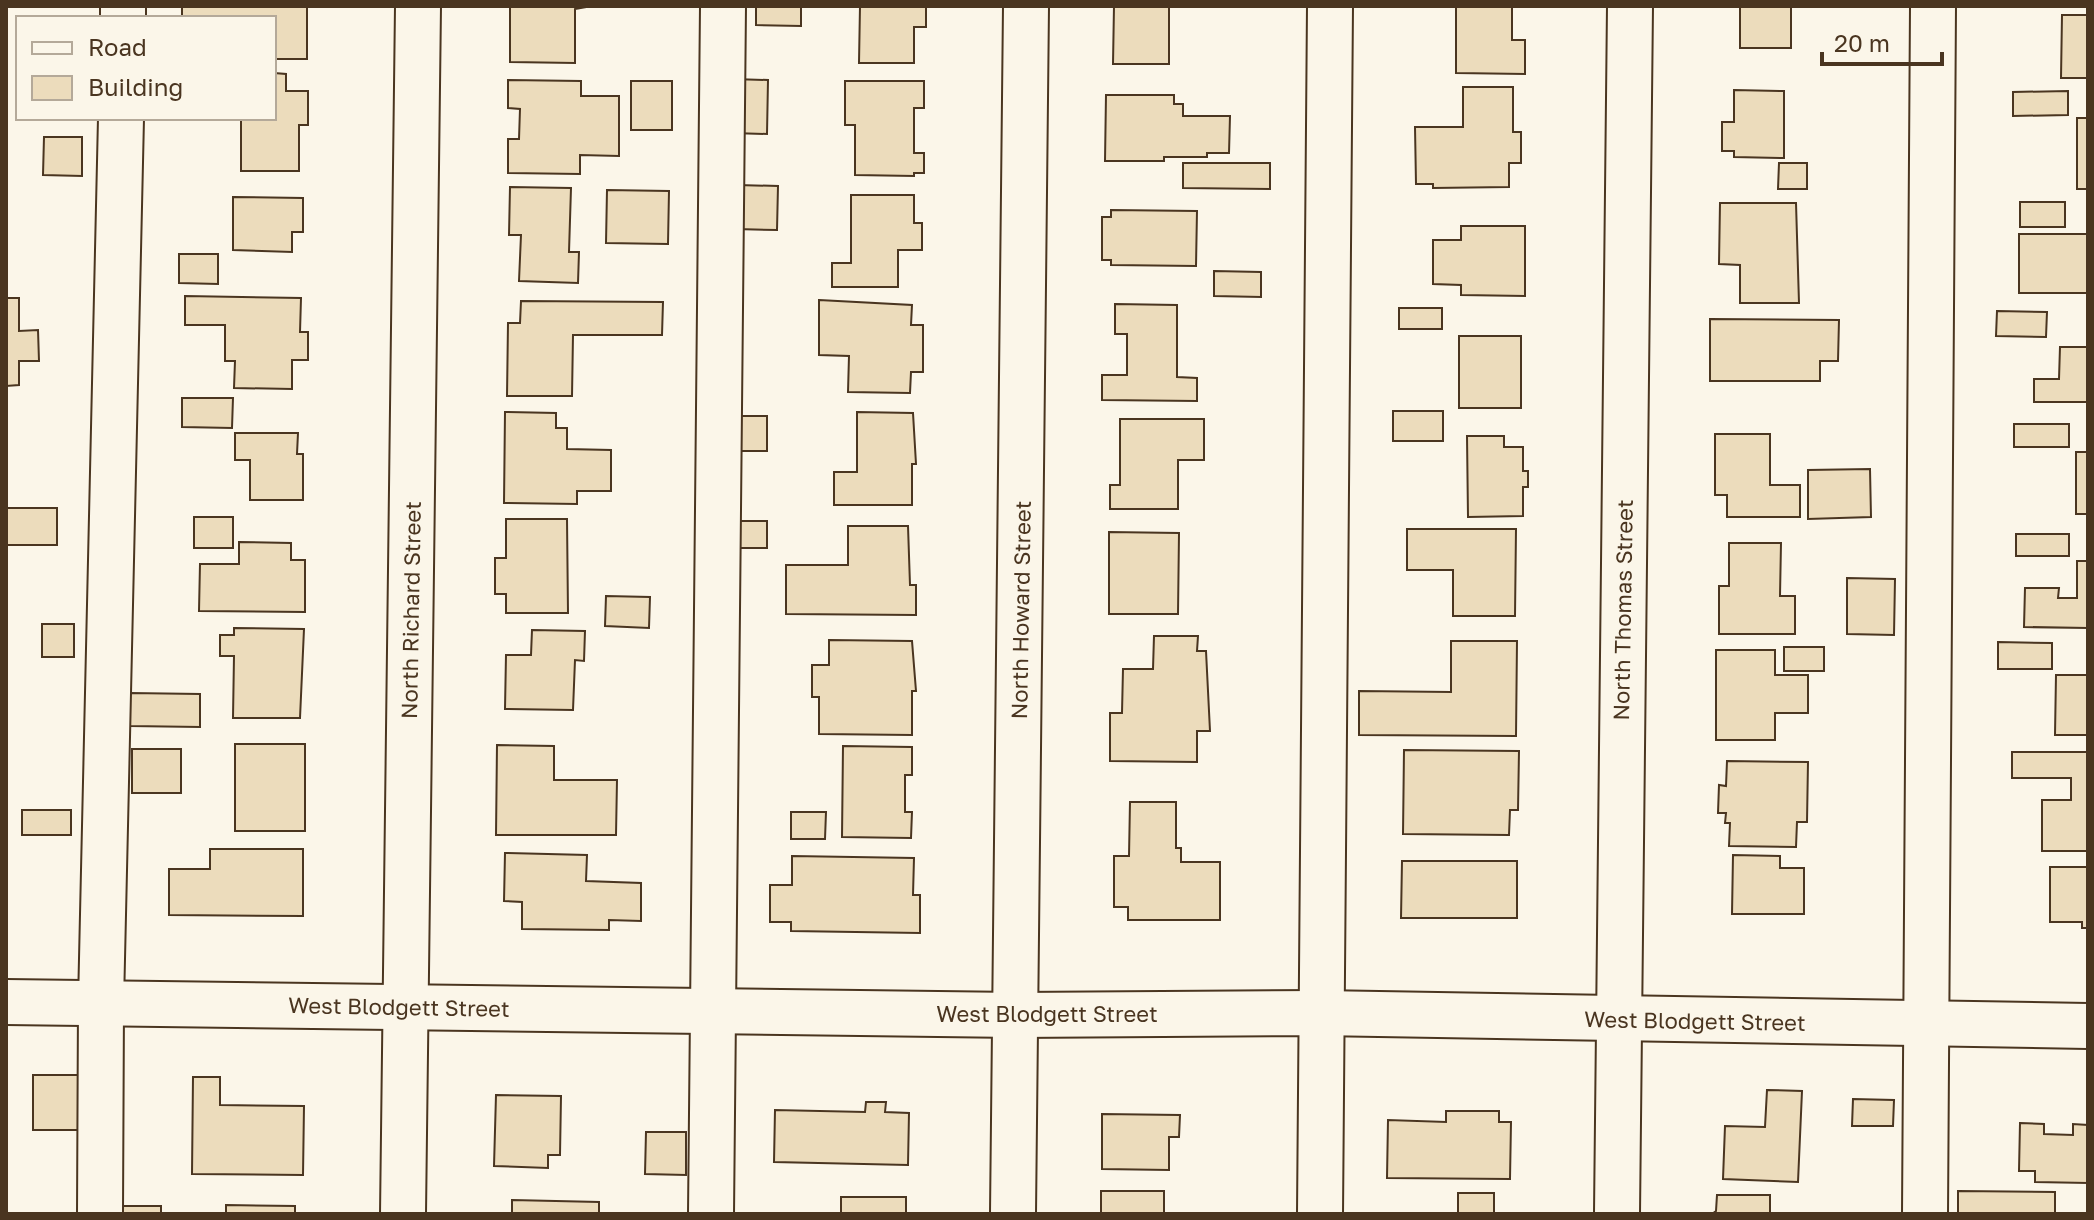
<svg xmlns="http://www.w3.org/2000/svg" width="2094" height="1220" font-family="'Golos Text',sans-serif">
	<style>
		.building { fill: #ecdcbc; stroke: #4a3520; stroke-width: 2 }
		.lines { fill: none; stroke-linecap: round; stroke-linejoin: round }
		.minor-casing { stroke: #4a3520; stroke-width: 48 }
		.minor { stroke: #fbf6e9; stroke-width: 44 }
		.labels { text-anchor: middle; stroke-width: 6; stroke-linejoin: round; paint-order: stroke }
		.street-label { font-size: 22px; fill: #4a3520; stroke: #fbf6e9 }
	</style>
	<rect width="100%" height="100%" fill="#fbf6e9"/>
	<g class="building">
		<polygon points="182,6 307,6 307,59 274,59 274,18 182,18"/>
		<polygon points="510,6 592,6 575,9 575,63 510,62"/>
		<polygon points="756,6 801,6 801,26 756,25"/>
		<polygon points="860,6 926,6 926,27 914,27 914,63 859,63"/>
		<polygon points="1114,6 1169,6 1169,64 1113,64"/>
		<polygon points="1456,6 1512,6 1512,40 1525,40 1525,74 1456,73"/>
		<rect x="1740" y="6" width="51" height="42"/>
		<polygon points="2062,15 2088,15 2088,78 2061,78"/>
		<polygon points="274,73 286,74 286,91 308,91 308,125 299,125 299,171 241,171 241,118 274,118"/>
		<polygon points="733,79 768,80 767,134 732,133"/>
		<polygon points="508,80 581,81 581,96 619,96 619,156 580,155 580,174 508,173 508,139 519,139 520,109 508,108"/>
		<rect x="631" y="81" width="41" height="49"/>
		<polygon points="845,81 924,81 924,108 914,108 914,153 924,153 924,173 914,173 914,176 855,175 855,125 845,125"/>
		<polygon points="1463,87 1513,87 1513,132 1521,132 1521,163 1509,163 1509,187 1433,188 1433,184 1416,184 1415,127 1463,127"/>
		<polygon points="1734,90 1784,91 1784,158 1734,157 1734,151 1722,151 1722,122 1734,122"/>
		<polygon points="2068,91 2068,115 2013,116 2013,92"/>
		<polygon points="1106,95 1174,95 1174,104 1183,104 1183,116 1230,116 1229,153 1207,153 1207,157 1164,157 1164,161 1105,161"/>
		<rect x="2077" y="118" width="11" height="71"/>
		<polygon points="44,137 82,137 82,176 43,175"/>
		<polygon points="1183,163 1270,163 1270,189 1183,188"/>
		<polygon points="1779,163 1807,163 1807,189 1778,189"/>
		<polygon points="737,185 778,186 777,230 736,229"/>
		<polygon points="510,187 571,188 569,252 579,252 578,283 519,281 521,235 509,235"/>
		<polygon points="607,190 669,191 668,244 606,243"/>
		<polygon points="851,195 914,195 914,223 922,223 922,250 898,250 898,287 832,287 832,263 851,263"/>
		<polygon points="233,197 303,198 303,232 292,232 292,252 233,250"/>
		<rect x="2020" y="202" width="45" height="25"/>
		<polygon points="1720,203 1796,203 1799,303 1740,303 1740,265 1719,264"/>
		<polygon points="1111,210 1197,211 1196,266 1111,265 1111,260 1102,260 1102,217 1111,217"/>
		<polygon points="1461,226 1525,226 1525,296 1461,295 1461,285 1433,284 1433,240 1461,240"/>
		<rect x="2019" y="234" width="69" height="59"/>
		<polygon points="179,254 218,254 218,284 179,283"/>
		<polygon points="1214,271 1261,272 1261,297 1214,296"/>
		<polygon points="185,296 301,298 300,332 308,332 308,360 292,360 292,389 234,388 235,361 225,361 225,325 185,325"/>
		<polygon points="6,298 19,298 19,331 38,330 39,361 19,361 19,385 6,386"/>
		<polygon points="819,300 912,305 911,325 923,325 923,372 911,372 910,393 848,392 849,356 819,355"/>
		<polygon points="521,301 663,302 662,335 573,335 572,396 507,396 508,323 520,323"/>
		<polygon points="1115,304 1177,305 1177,377 1197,378 1197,401 1102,400 1102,375 1127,375 1127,334 1115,334"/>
		<rect x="1399" y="308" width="43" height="21"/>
		<polygon points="1997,311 2047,312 2046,337 1996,336"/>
		<polygon points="1710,319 1839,320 1838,361 1820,361 1820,381 1710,381"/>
		<rect x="1459" y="336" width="62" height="72"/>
		<polygon points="2060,347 2088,347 2088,402 2034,402 2034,379 2059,379"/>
		<polygon points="182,398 233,398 232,428 182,427"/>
		<rect x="1393" y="411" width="50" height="30"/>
		<polygon points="505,412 556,413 556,428 567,428 567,449 611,450 611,491 577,491 577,504 504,503"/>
		<polygon points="857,412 913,413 916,464 912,464 912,505 834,505 834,472 857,472"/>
		<rect x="735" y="416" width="32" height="35"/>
		<polygon points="1120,419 1204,419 1204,460 1178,460 1178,509 1110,509 1110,485 1120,485"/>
		<rect x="2014" y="424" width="55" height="23"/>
		<polygon points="235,433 298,433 297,454 303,454 303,500 250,500 250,460 235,460"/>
		<polygon points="1715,434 1770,434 1770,485 1800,485 1800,517 1727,517 1727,495 1715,495"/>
		<polygon points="1467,436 1504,436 1504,447 1523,447 1523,471 1528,471 1528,487 1523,487 1523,516 1468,517"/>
		<rect x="2076" y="452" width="12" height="62"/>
		<polygon points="1870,469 1871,517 1808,519 1808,470"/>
		<rect x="6" y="508" width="51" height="37"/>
		<rect x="194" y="517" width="39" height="31"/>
		<polygon points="506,519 567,519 568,613 506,613 506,594 495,594 495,558 506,558"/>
		<rect x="735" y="521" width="32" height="27"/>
		<polygon points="848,526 908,526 910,585 916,585 916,615 786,614 786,565 848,565"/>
		<polygon points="1407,529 1516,529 1515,616 1453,616 1453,570 1407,570"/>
		<polygon points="1109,532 1179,533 1178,614 1109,614"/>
		<rect x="2016" y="534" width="53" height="22"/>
		<polygon points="239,542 291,543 291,560 305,560 305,612 199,611 200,564 239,564"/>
		<polygon points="1729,543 1781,543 1780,596 1795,596 1795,634 1719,634 1719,586 1729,586"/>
		<polygon points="2077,561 2088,561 2088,628 2024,627 2025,588 2059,588 2058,598 2077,598"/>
		<polygon points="1847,578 1895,579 1894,635 1847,634"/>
		<polygon points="606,596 650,597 649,628 605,626"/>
		<rect x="42" y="624" width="32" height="33"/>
		<polygon points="234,628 304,629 300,718 233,718 234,656 220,656 220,635 234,635"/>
		<polygon points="532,630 585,631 584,661 575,660 573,710 505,709 506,655 531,655"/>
		<polygon points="1154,636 1198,636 1197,651 1206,651 1210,731 1197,731 1197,762 1110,761 1110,713 1122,713 1123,669 1153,669"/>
		<polygon points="829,640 912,641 916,691 912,691 912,735 819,734 819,697 812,697 812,665 829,665"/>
		<polygon points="1451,641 1517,641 1516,736 1359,735 1359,691 1451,692"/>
		<polygon points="1998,642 2052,643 2052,669 1998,669"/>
		<rect x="1784" y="647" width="40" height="24"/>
		<polygon points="1716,650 1775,650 1775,675 1808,675 1808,713 1775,713 1775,740 1716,740"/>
		<polygon points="2056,675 2088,675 2088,735 2055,735"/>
		<polygon points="130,693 200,694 200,727 130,726"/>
		<rect x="235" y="744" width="70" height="87"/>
		<polygon points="497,745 554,746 554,780 617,780 616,835 496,835"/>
		<polygon points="843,746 912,747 912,775 905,775 905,812 912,812 911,838 842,837"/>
		<rect x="132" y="749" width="49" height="44"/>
		<polygon points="1404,750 1519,751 1518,810 1510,810 1509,835 1403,834"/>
		<polygon points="2012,752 2088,752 2088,851 2042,851 2042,800 2071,800 2071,778 2012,778"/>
		<polygon points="1727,761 1808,762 1807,822 1797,822 1796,847 1729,846 1730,823 1725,823 1726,813 1718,813 1719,785 1726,786"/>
		<polygon points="1130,802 1176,802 1176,848 1181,848 1181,862 1220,862 1220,920 1128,920 1128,907 1114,907 1114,856 1129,856"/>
		<rect x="22" y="810" width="49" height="25"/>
		<polygon points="791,812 826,812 825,839 791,839"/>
		<polygon points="210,849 303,849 303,916 169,915 169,869 210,869"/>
		<polygon points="505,853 587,855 586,881 641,883 641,921 609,920 609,930 522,929 522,902 504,901"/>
		<polygon points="1733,855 1780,856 1780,868 1804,868 1804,914 1732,914"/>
		<polygon points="792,856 914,858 913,895 920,895 920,933 791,931 791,922 770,922 770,885 792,885"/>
		<polygon points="1402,861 1517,861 1517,918 1401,918"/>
		<polygon points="2050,867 2088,867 2088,928 2082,928 2082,922 2050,922"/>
		<polygon points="33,1075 80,1075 79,1130 33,1130"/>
		<polygon points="193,1077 220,1077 220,1105 304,1106 303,1175 192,1174"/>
		<polygon points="1767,1090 1802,1091 1798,1182 1723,1179 1725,1126 1765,1127"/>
		<polygon points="496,1095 561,1096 560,1155 548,1155 548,1168 494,1166"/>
		<polygon points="1853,1099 1894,1100 1893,1126 1852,1126"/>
		<polygon points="866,1102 886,1102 885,1112 909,1113 908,1165 774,1162 775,1110 865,1112"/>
		<polygon points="1446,1111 1499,1111 1499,1122 1511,1122 1510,1179 1387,1178 1388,1120 1446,1122"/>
		<polygon points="1102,1114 1180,1115 1179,1137 1169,1137 1169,1170 1102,1169"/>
		<polygon points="2020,1123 2044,1124 2044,1134 2073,1135 2073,1124 2088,1125 2088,1183 2035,1182 2035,1171 2019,1171"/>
		<polygon points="646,1132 686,1132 686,1175 645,1174"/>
		<rect x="1101" y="1191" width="63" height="23"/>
		<polygon points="1958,1191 2055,1192 2055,1214 1958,1214"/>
		<rect x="1458" y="1193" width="36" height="21"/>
		<polygon points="1717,1195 1770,1195 1770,1214 1712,1214 1716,1211"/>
		<rect x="841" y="1197" width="65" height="17"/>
		<polygon points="512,1200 599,1202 599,1214 512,1214"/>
		<polygon points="226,1205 295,1206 295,1214 226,1214"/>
		<rect x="123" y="1206" width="38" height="8"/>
	</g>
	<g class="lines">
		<defs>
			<g id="minor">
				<polyline points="123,6 123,18"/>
				<polyline points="6,1002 1016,1015 1320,1013 2088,1026"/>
				<polyline points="100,1214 101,1003 121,118"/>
				<polyline points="403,1214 418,6"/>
				<polyline points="711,1214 723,6"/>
				<polyline points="1013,1214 1026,6"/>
				<polyline points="1320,1214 1330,6"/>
				<polyline points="1617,1214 1630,6"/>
				<polyline points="1925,1214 1933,6"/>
			</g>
		</defs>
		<use href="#minor" class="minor-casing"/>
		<use href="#minor" class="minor"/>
	</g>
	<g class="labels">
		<g class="street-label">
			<text transform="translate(411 610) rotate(-89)" y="8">North Richard Street</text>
			<text transform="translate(1021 610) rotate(-89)" y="8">North Howard Street</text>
			<text transform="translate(1623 610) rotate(-89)" y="8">North Thomas Street</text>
			<text transform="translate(399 1007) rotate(1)" y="8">West Blodgett Street</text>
			<text x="1047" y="1022">West Blodgett Street</text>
			<text transform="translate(1695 1021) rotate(1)" y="8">West Blodgett Street</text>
		</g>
	</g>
	<rect width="2094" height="1220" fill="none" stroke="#4a3520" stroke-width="16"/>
	<rect x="16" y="16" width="260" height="104" fill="#fbf6e9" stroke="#b4a999" stroke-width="2"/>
	<rect x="32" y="42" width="40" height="12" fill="#fbf6e9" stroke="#b4a999" stroke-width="2"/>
	<text x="88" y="56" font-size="24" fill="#4a3520">Road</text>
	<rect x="32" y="76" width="40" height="24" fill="#ecdcbc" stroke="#b4a999" stroke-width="2"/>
	<text x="88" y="96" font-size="24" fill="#4a3520">Building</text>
	<path d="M1822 52v12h120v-12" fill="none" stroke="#4a3520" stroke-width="4"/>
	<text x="1834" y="52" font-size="24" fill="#4a3520" stroke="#fbf6e9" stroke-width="6" paint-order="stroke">20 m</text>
</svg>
